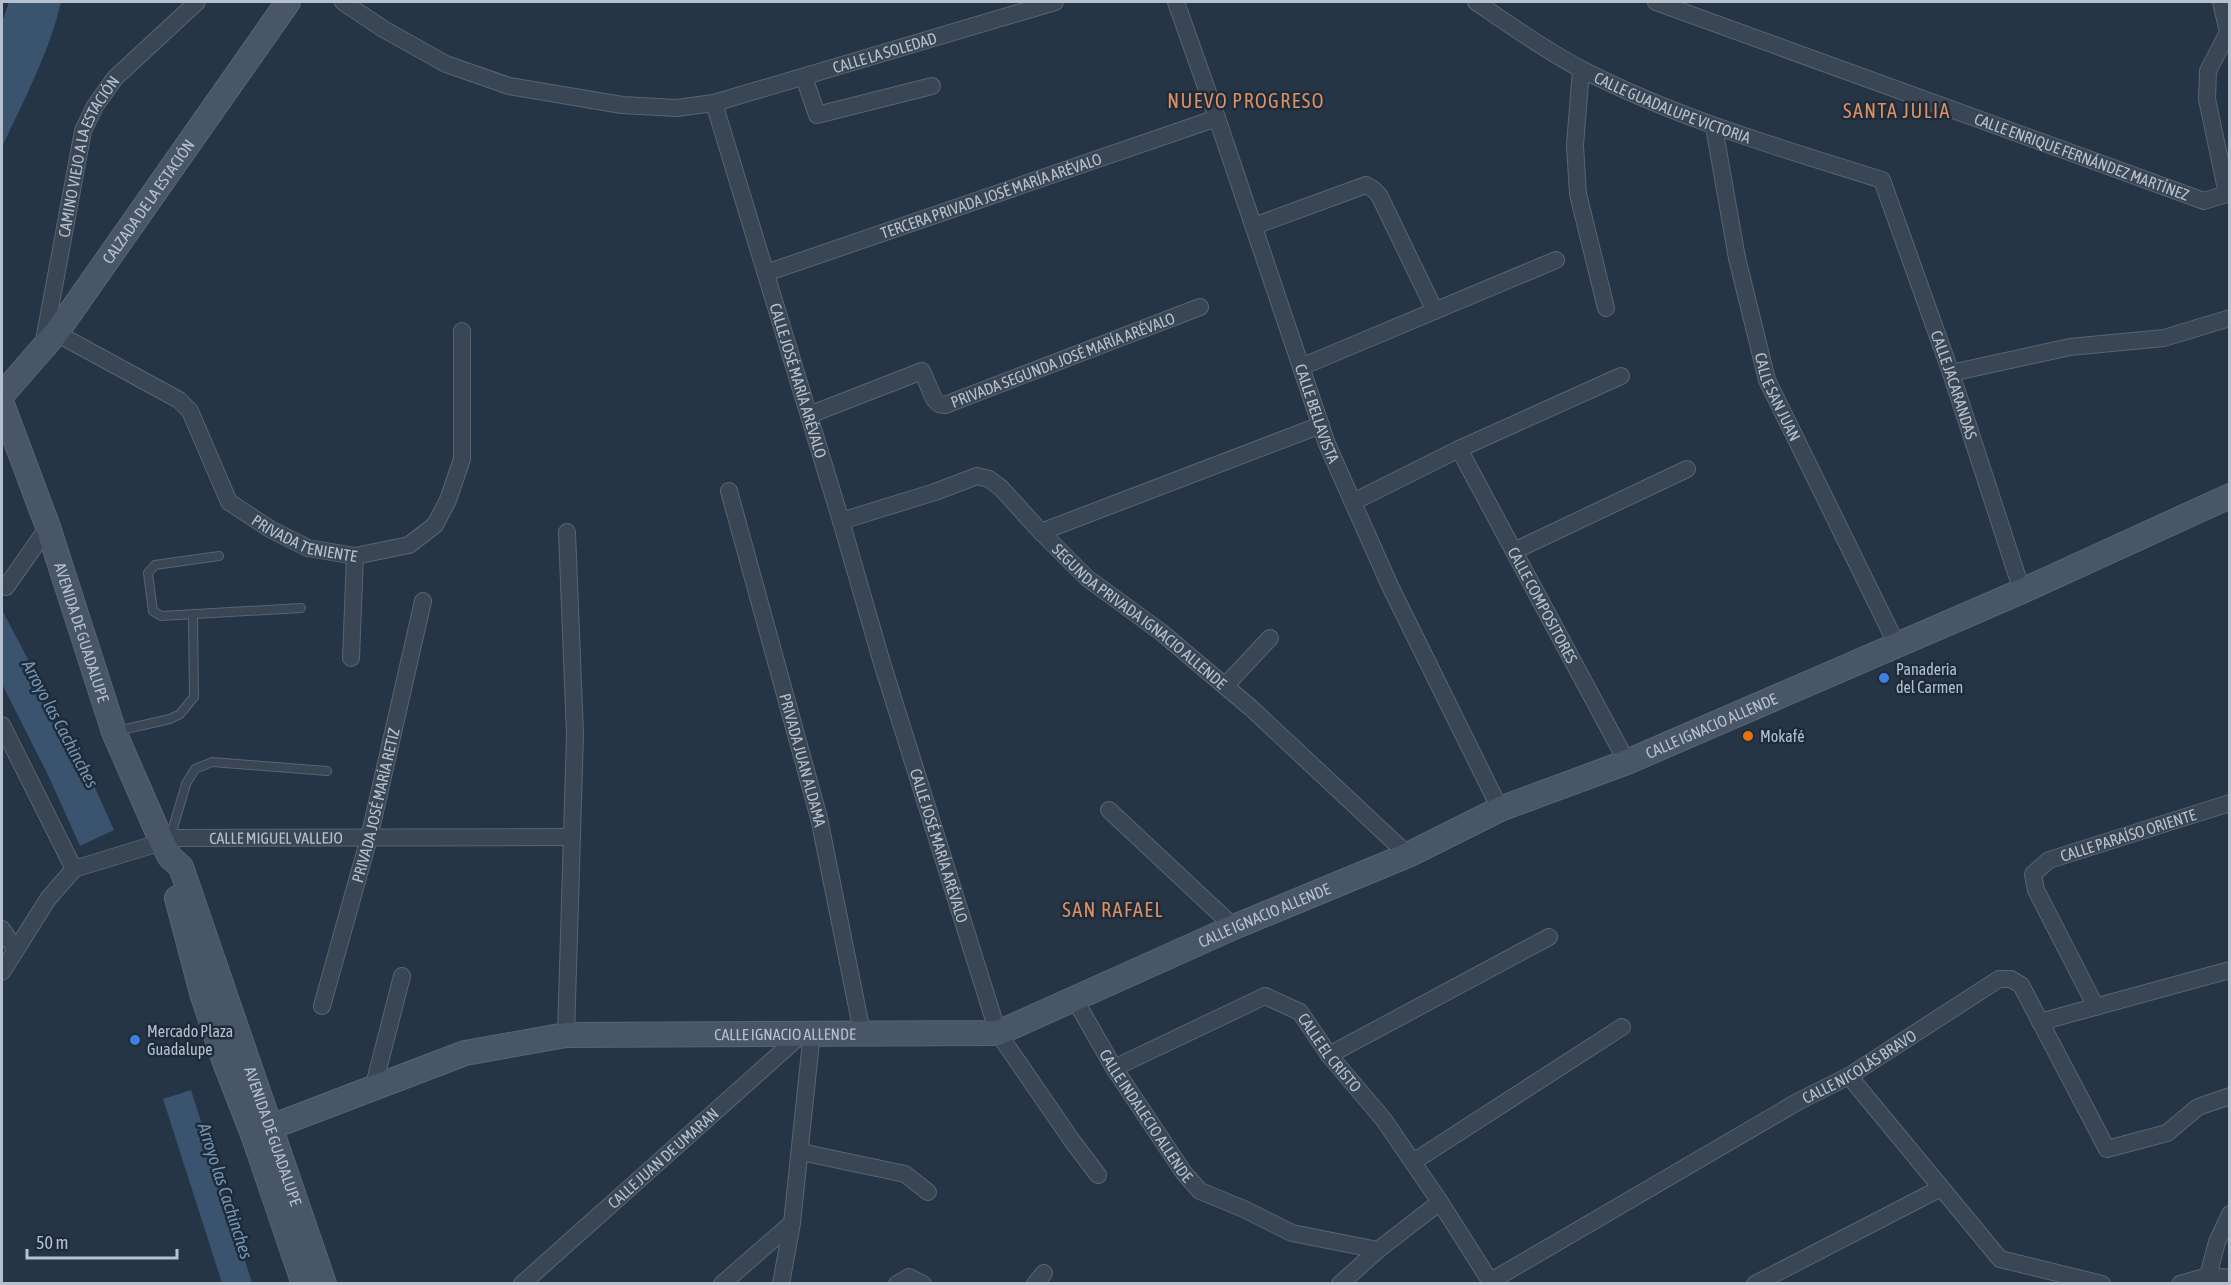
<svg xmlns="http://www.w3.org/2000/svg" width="2231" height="1285" font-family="'Asap Condensed',sans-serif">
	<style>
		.water { fill: #3a536e }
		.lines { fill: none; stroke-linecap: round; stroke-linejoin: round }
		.lane-casing { stroke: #586472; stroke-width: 10 }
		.street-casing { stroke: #586472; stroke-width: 18 }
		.secondary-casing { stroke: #586472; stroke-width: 26 }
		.lane { stroke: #3a4654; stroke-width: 8 }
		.street { stroke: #3a4654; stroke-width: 16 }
		.secondary { stroke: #485667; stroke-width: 24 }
		.shop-dot { fill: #3f7fe0; stroke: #1e2b3a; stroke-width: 2 }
		.food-dot { fill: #e8710a; stroke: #1e2b3a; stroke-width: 2 }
		.labels { text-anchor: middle; stroke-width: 5; stroke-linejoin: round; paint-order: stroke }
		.street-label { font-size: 16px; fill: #b7c1ce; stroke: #1e2b3a }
		.poi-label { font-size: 16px; fill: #b7c1ce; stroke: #1e2b3a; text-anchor: start }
		.water-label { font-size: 18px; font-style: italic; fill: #7694b2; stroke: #1e2b3a }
		.quarter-label { font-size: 20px; letter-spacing: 1.5px; fill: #dd9063; stroke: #1e2b3a }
	</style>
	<rect width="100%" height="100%" fill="#253545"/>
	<g class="water">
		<path d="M9,2H61C49,53 24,100 2,147V22Z"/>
		<polygon points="2,610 91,779 114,830 80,846 48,775 2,684"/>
		<polygon points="191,1090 252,1283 222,1283 163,1099"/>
	</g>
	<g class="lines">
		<defs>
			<g id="lane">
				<polyline points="219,556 155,565 148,573 153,611 161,616 301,608"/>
				<polyline points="117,731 170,719 180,714 194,697 193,614"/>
				<polyline points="170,838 186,784 195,769 212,762 327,771"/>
			</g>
			<g id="street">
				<path id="s1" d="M343,2L385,30L446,64L509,86L622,105L676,108L714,103L1055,2"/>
				<path id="s2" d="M1176,2L1217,118L1327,444L1390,586L1500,809"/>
				<path id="s3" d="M1476,2C1508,24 1548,52 1583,70C1679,119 1781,148 1882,180L1951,373L2022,591"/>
				<path id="s4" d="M1656,2L2204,201L2230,193"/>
				<polyline points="2221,2 2228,32 2208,71 2207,99 2227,194"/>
				<polyline points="1581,70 1575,145 1578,194 1606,308"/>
				<polyline points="804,77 817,115 932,86"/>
				<path id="s5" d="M714,103L841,521L882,663L998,1033L1073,1142L1098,1175"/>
				<path id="s6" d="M1714,127L1737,258L1767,380L1897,645"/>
				<polyline points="1254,226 1366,185 1373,189 1379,195 1435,311"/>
				<path id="s7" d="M766,273L1217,118"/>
				<path id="s8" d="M56,333L179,400L190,411L229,502L270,529L308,548L355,556L409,545L435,525L448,500L462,459V331"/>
				<path id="s9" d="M43,346L83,131L95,106L115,78L197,2"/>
				<polyline points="1301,367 1556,260"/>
				<polyline points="1951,373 2070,347 2164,338 2230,318"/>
				<path id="s10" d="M809,415L922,371L934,399L939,404L945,405L1200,307"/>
				<path id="s11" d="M1459,449L1627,762"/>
				<path id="s12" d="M729,491L819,818L862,1032"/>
				<polyline points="1353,502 1459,449 1621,376"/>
				<path id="s13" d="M841,521L935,492L977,476L989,479L1001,488L1041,532L1087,578L1161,632L1251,708L1408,855"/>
				<polyline points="1041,532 1321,425"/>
				<polyline points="1514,551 1687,469"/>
				<polyline points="6,587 48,527"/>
				<polyline points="351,658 355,556"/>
				<polyline points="1226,685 1270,638"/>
				<polyline points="2,725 74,869"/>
				<polyline points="1109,810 1234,927"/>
				<polyline points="2,929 15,949"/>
				<path id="s14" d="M2,972L48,899L74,869L162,842L170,838L572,837"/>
				<path id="s15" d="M1074,998L1114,1068L1184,1173L1200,1191L1244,1209L1292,1233L1378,1250"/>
				<path id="s16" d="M322,1006L369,838L423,601"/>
				<path id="s17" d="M2096,1007L2036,890L2033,874L2049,860L2230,803"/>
				<polyline points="2040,1022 2230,970"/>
				<polyline points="566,1035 575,734 567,532"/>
				<polyline points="1329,1055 1549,937"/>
				<path id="s18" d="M1114,1068L1265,996L1300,1012L1329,1055L1384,1120L1440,1202L1492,1284"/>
				<polyline points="1849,1076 2000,1259 2102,1284"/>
				<polyline points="373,1089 402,976"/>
				<polyline points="801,1152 905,1174 928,1192"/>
				<polyline points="1413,1162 1622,1027"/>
				<polyline points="2208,1276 2217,1242 2230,1214"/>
				<path id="s19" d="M1491,1281L1799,1101L1849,1076L1999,979H2011L2021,985L2107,1149L2167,1133L2198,1107L2230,1096"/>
				<path id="s20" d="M522,1284L803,1033"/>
				<polyline points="722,1284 792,1223"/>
				<polyline points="781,1284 792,1223 812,1032"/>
				<polyline points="897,1284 909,1277 923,1284"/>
				<polyline points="1035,1284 1044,1273"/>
				<polyline points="1340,1284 1378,1250 1440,1202"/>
				<polyline points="1755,1284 1941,1188"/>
				<polyline points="2180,1284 2208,1276 2230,1278"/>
			</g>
			<g id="secondary">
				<path id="s21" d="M2,395L56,333L288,2"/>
				<path id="s22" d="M2,404L48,527L114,732L162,842L170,857L181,867L324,1284"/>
				<polyline points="177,898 202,993 223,1057 254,1137 304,1284"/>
				<path id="s23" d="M254,1137L271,1127L465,1053L566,1035L998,1033L1234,927L1408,855L1500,809L1627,762L2022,591L2230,496"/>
			</g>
		</defs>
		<use href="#lane" class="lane-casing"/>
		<use href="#street" class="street-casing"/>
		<use href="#secondary" class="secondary-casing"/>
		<use href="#lane" class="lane"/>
		<use href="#street" class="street"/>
		<use href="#secondary" class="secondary"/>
	</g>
	<g class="shop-dot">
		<circle cx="1884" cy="678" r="6"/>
		<circle cx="135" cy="1040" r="6"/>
	</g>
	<circle class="food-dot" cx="1748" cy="736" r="6"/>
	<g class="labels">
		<g class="street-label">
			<text dy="6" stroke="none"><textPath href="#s1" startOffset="572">CALLE LA SOLEDAD</textPath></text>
			<text dy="6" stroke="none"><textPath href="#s3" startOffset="224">CALLE GUADALUPE VICTORIA</textPath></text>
			<text dy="6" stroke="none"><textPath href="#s4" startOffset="453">CALLE ENRIQUE FERNÁNDEZ MARTÍNEZ</textPath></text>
			<text dy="6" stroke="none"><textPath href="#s9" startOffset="196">CAMINO VIEJO A LA ESTACIÓN</textPath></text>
			<text dy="6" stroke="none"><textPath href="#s7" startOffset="238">TERCERA PRIVADA JOSÉ MARÍA ARÉVALO</textPath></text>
			<text dy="6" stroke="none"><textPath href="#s21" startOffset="243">CALZADA DE LA ESTACIÓN</textPath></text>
			<text dy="6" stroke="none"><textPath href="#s10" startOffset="291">PRIVADA SEGUNDA JOSÉ MARÍA ARÉVALO</textPath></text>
			<text dy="6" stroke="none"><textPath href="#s5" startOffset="290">CALLE JOSÉ MARÍA ARÉVALO</textPath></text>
			<text dy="6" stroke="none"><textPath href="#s3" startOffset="663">CALLE JACARANDAS</textPath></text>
			<text dy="6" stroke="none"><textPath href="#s6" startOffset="278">CALLE SAN JUAN</textPath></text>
			<text dy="6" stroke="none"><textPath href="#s2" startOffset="435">CALLE BELLAVISTA</textPath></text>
			<text dy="6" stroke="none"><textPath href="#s8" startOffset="340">PRIVADA TENIENTE</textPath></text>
			<text dy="6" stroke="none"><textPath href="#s11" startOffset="177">CALLE COMPOSITORES</textPath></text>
			<text dy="6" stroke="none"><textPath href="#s13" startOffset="360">SEGUNDA PRIVADA IGNACIO ALLENDE</textPath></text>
			<text dy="6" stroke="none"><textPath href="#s22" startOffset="242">AVENIDA DE GUADALUPE</textPath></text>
			<text dy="6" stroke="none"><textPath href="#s23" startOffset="1539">CALLE IGNACIO ALLENDE</textPath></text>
			<text dy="6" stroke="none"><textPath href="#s12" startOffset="279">PRIVADA JUAN ALDAMA</textPath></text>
			<text dy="6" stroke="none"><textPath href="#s16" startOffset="208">PRIVADA JOSÉ MARÍA RETIZ</textPath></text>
			<text dy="6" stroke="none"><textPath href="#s17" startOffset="252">CALLE PARAÍSO ORIENTE</textPath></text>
			<text dy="6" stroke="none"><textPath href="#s14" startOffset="333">CALLE MIGUEL VALLEJO</textPath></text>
			<text dy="6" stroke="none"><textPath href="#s5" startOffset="776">CALLE JOSÉ MARÍA ARÉVALO</textPath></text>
			<text dy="6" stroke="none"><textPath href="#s23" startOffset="1053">CALLE IGNACIO ALLENDE</textPath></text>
			<text dy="6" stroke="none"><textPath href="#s23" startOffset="549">CALLE IGNACIO ALLENDE</textPath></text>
			<text dy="6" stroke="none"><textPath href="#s18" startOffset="256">CALLE EL CRISTO</textPath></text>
			<text dy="6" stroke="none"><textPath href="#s19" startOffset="426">CALLE NICOLÁS BRAVO</textPath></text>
			<text dy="6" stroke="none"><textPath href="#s15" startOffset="138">CALLE INDALECIO ALLENDE</textPath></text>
			<text dy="6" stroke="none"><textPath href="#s22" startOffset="783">AVENIDA DE GUADALUPE</textPath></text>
			<text dy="6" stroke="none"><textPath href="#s20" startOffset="189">CALLE JUAN DE UMARAN</textPath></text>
		</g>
		<g class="poi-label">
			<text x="1896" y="675">Panaderia<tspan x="1896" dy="18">del Carmen</tspan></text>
			<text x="1760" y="742">Mokafé</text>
			<text x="147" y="1037">Mercado Plaza<tspan x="147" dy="18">Guadalupe</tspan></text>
		</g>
		<g class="water-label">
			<text transform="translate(60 724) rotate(62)" y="6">Arroyo las Cachinches</text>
			<text transform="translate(225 1191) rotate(72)" y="6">Arroyo las Cachinches</text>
		</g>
		<g class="quarter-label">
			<text x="1246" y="108">NUEVO PROGRESO</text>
			<text x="1897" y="118">SANTA JULIA</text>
			<text x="1113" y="917">SAN RAFAEL</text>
		</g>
	</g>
	<rect width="2231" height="1285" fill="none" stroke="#b7c1ce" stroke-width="6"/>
	<path d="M27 1249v9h150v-9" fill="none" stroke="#b7c1ce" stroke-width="3"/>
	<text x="36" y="1249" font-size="18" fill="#b7c1ce" stroke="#1e2b3a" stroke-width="4.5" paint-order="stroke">50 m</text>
</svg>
